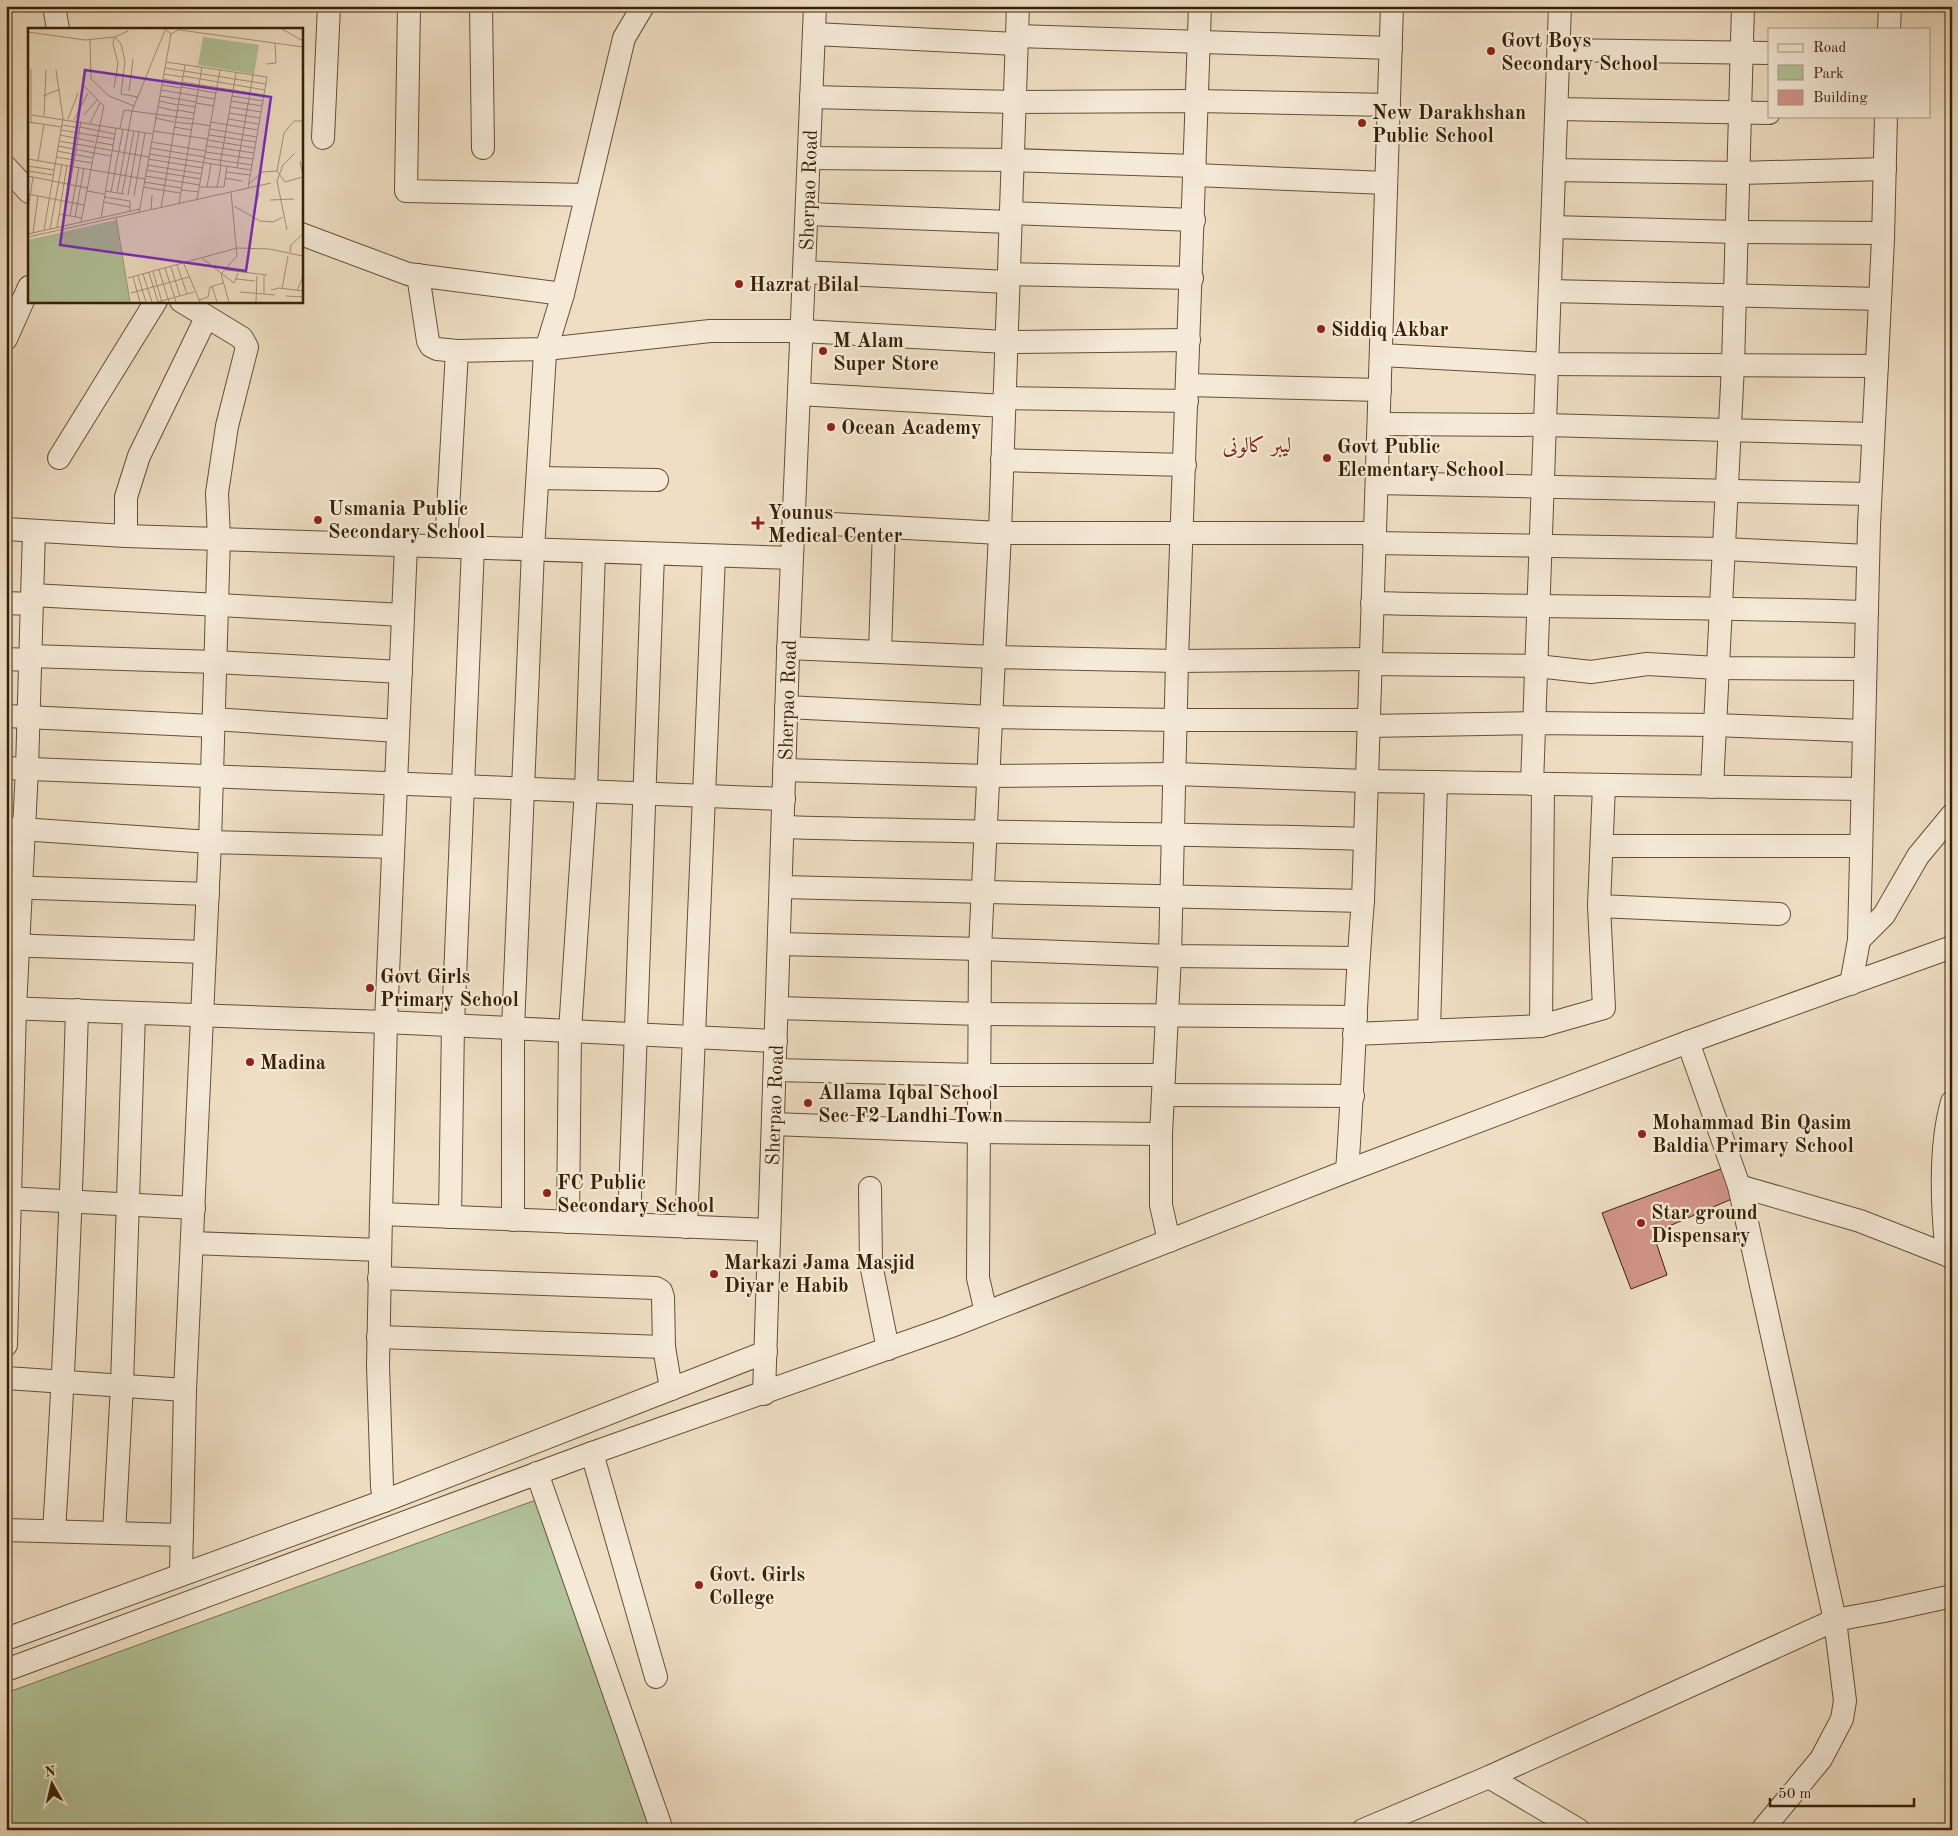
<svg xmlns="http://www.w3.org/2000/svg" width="1958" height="1836" font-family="'Old Standard TT',Amiri,serif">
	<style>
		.green { fill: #b2c299; stroke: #747150 }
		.building { fill: #d29589; stroke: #372006 }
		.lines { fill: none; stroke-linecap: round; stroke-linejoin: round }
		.minor-casing { stroke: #655035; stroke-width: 24 }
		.minor { stroke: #f5ead8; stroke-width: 22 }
		.poi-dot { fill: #8f2418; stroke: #f5ead8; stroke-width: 2 }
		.labels { text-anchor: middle; stroke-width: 4.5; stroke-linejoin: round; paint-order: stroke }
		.poi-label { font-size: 20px; font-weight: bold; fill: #372006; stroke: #f5ead8; text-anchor: start }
		.street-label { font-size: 20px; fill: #372006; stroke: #f5ead8 }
		.neighbourhood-label { font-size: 21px; fill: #7a1f14; stroke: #f5ead8 }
		.inset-road { fill: none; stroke: #a59277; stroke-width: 1 }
		.view { fill: #7b2cbf; fill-opacity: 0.15; stroke: #7b2cbf; stroke-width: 2.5 }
		.inset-edge { fill: none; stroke: #372006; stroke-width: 2.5 }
	</style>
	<rect width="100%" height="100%" fill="#efdec3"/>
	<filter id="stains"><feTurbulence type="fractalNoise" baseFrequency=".004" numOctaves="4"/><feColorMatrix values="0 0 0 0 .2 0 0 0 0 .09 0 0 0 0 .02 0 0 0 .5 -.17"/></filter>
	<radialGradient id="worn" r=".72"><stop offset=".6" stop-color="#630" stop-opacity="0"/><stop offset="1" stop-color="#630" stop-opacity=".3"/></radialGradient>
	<polygon class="green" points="536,1500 650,1830 6,1830 6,1693"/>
	<polygon class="building" points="1726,1167 1734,1198 1653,1233 1667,1275 1631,1289 1602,1213"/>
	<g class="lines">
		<defs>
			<g id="minor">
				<polyline points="54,6 58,29"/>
				<polyline points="409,6 406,191 586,195"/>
				<polyline points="481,6 483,148"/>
				<polyline points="1889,29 1890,6"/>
				<polyline points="814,34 1016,44"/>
				<polyline points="1017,36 1391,48"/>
				<polyline points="1559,50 1769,53"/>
				<polyline points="811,97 1014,102 1197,101 1389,105"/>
				<polyline points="1557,109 1769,113"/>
				<polyline points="323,138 329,6"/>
				<polyline points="809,158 1012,160 1195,166"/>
				<polyline points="6,167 29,192"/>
				<polyline points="1554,170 1739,173 1885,169"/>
				<polyline points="1195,175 1386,183"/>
				<polyline points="1011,213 1194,220"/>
				<polyline points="807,214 1010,222"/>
				<polyline points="1552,227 1737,232 1883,233"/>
				<polyline points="301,234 408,274 563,294"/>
				<polyline points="804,272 1008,282"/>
				<polyline points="1009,274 1192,278"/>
				<polyline points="418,275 428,341 431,346 437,349 457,351"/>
				<polyline points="1550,291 1880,299"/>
				<polyline points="6,339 29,287"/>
				<polyline points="1381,355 1548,364 1877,366"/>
				<polyline points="1188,385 1380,390"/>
				<polyline points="799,394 1004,406"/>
				<polyline points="1004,398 1187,401"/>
				<polyline points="1379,424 1546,425 1873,434"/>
				<polyline points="59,458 156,301"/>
				<polyline points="1002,460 1185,465"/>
				<polyline points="538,478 657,480"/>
				<polyline points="1377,483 1870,494"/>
				<polyline points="794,522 1000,533 1375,533"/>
				<polyline points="6,529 126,536 792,558"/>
				<polyline points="126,536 126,497 139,456 206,318"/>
				<polyline points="1374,543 1724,549 1868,556"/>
				<polyline points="446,546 457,351 546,349 710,331 802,331 1006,342 1189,340"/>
				<polyline points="32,595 403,615"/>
				<polyline points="6,603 32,604"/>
				<path d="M1372,603C1537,607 1702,607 1867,612"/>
				<polyline points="788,648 994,657 1177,661 1370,659"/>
				<polyline points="880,652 884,527"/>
				<polyline points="30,656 215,662 401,672"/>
				<polyline points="6,659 30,660"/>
				<polyline points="1370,664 1537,666 1591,672 1647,664 1718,668 1865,669"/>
				<polyline points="786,707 991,717 1176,720 1368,720"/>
				<polyline points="6,716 213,726"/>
				<polyline points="213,719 398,731"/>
				<polyline points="1368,726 1534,723 1715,725 1864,731"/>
				<polyline points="6,768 784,799"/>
				<polyline points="784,770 988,776 1175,774 1365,781 1862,789"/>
				<polyline points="1532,784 1560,6"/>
				<polyline points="1712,787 1733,365 1743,6"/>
				<path d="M783,827C976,833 1170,833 1363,839"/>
				<polyline points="6,828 210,842 219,538 217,493 227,426 247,347 242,338 181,301"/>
				<polyline points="1602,846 1861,846"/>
				<polyline points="7,887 208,894"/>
				<polyline points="781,887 1363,901"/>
				<polyline points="1599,906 1779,914"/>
				<polyline points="1859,940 1884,915 1918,856 1952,815"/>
				<polyline points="779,944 980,949 1170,956 1358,958"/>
				<polyline points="6,945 204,952"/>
				<polyline points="1851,984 1859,940 1869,526 1883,239 1886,116"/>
				<polyline points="6,1008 386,1022 776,1041"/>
				<polyline points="777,1008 980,1014 1356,1017"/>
				<polyline points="1541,1026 1543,784"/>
				<polyline points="1429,1031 1436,782"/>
				<polyline points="1354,1034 1541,1026 1604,1008 1599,906 1604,785"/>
				<polyline points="1688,1042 1739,1186 1835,1620 1845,1701 1842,1719 1821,1759 1762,1830"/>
				<polyline points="775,1070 979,1075 1164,1075"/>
				<polyline points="1163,1095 1353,1096"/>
				<polyline points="773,1124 979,1132 1161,1134"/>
				<path d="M1347,1171C1354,1081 1355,991 1363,901L1392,6"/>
				<polyline points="1739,1186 1860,1221 1947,1255 1952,1258"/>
				<polyline points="870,1188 871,1264 888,1349"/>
				<polyline points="6,1198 194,1208"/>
				<polyline points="381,1214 769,1230"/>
				<polyline points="450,1217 453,1025 473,547"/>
				<polyline points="513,1220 513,1028 533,550 545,353 563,294 624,38 643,6"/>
				<polyline points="568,1222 570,1031 586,790 594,552"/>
				<polyline points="629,1224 653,554"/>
				<polyline points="686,1227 714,556"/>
				<polyline points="1169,1241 1161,1205 1161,1134 1170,956 1177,661 1200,6"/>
				<polyline points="192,1243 380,1250"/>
				<path d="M1947,1255C1942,1208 1939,1147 1952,1102"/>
				<polyline points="379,1278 656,1288 661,1291 663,1297 664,1347 671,1389"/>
				<polyline points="986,1312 978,1278 980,949 1000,533 1018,6"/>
				<polyline points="378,1337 664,1347"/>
				<polyline points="6,1345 15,1008 27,769 34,531"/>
				<polyline points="6,1378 185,1390"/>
				<polyline points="764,1394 788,655 815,6"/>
				<polyline points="592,1453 656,1677"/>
				<polyline points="537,1473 662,1830"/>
				<polyline points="384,1501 382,1487 378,1366 381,1214 386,1022 406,545"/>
				<polyline points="6,1530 182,1535"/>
				<path d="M54,1531C65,1358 72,1184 77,1010"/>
				<polyline points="114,1533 122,1385 134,1013"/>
				<polyline points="181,1574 185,1390 210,842 393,847"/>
				<polyline points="6,1639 384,1501 766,1352"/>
				<polyline points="6,1670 592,1453 949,1327 1347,1171 1688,1042 1952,947"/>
				<polyline points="1489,1777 1579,1830"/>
				<polyline points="1363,1830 1489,1777 1835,1620 1884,1611 1952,1596"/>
			</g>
		</defs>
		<use href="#minor" class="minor-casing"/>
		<use href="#minor" class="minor"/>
	</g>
	<g class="poi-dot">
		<circle cx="1491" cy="51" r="5"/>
		<circle cx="1362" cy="123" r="5"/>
		<circle cx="739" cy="284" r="5"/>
		<circle cx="1321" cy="329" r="5"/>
		<circle cx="823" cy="351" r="5"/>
		<circle cx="831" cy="427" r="5"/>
		<circle cx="1327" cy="458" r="5"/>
		<circle cx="318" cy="520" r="5"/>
		<path d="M755.5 515.5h5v5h5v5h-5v5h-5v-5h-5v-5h5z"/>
		<circle cx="370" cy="988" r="5"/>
		<circle cx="250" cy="1062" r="5"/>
		<circle cx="808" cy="1103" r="5"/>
		<circle cx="1642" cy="1134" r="5"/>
		<circle cx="547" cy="1193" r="5"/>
		<circle cx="1641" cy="1223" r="5"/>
		<circle cx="714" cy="1274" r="5"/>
		<circle cx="699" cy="1585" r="5"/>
	</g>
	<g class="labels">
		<g class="poi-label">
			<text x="1501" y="47">Govt Boys<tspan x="1501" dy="23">Secondary School</tspan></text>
			<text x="1372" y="119">New Darakhshan<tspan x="1372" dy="23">Public School</tspan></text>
			<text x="749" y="291">Hazrat Bilal</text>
			<text x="1331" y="336">Siddiq Akbar</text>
			<text x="833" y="347">M Alam<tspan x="833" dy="23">Super Store</tspan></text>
			<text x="841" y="434">Ocean Academy</text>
			<text x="1337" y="453">Govt Public<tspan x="1337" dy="23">Elementary School</tspan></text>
			<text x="328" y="515">Usmania Public<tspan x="328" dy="23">Secondary School</tspan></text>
			<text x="768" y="519">Younus<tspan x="768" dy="23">Medical Center</tspan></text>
			<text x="380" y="983">Govt Girls<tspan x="380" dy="23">Primary School</tspan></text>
			<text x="260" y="1069">Madina</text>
			<text x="818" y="1099">Allama Iqbal School<tspan x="818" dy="23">Sec F2 Landhi Town</tspan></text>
			<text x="1652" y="1129">Mohammad Bin Qasim<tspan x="1652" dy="23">Baldia Primary School</tspan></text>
			<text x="557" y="1189">FC Public<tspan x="557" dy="23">Secondary School</tspan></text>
			<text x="1651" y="1219">Star ground<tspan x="1651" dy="23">Dispensary</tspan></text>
			<text x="724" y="1269">Markazi Jama Masjid<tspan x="724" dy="23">Diyar e Habib</tspan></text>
			<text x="709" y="1581">Govt. Girls<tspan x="709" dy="23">College</tspan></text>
		</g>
		<g class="street-label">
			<text transform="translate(808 190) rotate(-88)" y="7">Sherpao Road</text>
			<text transform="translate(787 700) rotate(-88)" y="7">Sherpao Road</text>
			<text transform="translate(774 1105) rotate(-88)" y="7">Sherpao Road</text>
		</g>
		<g class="neighbourhood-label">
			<text x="1257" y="452">لیبر کالونی</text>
		</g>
	</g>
	<g transform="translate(28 28)">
		<rect width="275" height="275" fill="#efdec3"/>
		<path d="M175,9L231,17L226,46L170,37ZM88,192L102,274H0V212Z" fill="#b2c299"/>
		<path class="inset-road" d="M137,1L143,6L152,1M254,1L275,13M152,2L275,19M0,4L57,12L87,9L100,3M87,9L93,16L97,34L93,66L110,69M62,11L63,51L81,68L106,78M138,34L239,49L220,160M238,36L248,35L247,15M137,40L238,56M3,41V95M136,46L155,49M155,48L237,62M135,51L154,55M154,54L236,67M134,57L153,60M153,59L188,65M86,60L90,35L85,16L86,10M133,62L187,71M101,63L105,31M15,68L32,61M132,68L168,74M204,68L235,73M131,73L150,77M203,73L234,78M168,75L186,78M150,76L167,79M130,79L149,83M202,79L233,84M149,82L166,85M201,85L232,90M4,87L125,106M56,87L69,72M16,88L18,42M127,90L146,94M40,91L50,65M200,91L231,96M46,92L60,65M275,93H266L256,105L249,143L257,154L275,149M0,94L34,99M147,94L164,96M183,94L230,102M62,95L72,75M164,95L183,98M34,97L52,100M52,99L87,106M146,99L163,102M92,100L96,82L165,91M182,101L229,109M33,102L51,105M125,103L180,111M51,105L86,111M32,107L67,114M181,107L228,114M180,112L227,120M31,113L121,129M68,114L85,117M123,114L178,123M30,118L66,125L76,78L54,56M179,118L226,125M122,120L177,129M29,123L65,130M178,124L225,131M121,126L223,142M28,129L64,135M177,130L224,137M0,131L117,151M120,131L175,140M10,133L16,96M272,133L275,148M119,137L174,146M192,137L208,45M0,138L26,142M209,140L225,47M118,142L173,151M0,143L25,147M198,144L222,147M0,148L59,160M117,148L172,157M197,150L214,153M116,154L153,160M221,156L234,144L249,143M115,159L152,165M172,159H196L199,138M179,159L183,136M189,160L193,137M153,162L171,164M59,163L76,166M77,163L96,166M83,164L95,101M89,165L104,83L137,2M0,166L56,177M94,166L106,103M100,167L111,104M106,168L117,105M76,169L102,173V183M169,171L192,42M242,172L266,171M39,173L53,93M75,174L102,179M151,176L174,39M206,178L232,193L245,194L255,189M133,180L157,37M0,181L5,149M123,182L124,167M111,185L143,6M31,186L54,190M225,187L231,165M42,188L51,139M47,189L56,140M88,189L102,274M73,190L88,100M53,194L66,125L83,128M29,199L39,137M22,201L34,136M16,202L35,90L28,42M259,202L249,153L255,137L267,125M5,205L10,168M0,206L112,181M0,209L243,155M262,224L263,217L275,206M175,231L206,255L210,245M156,236L172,274M149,237L159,266M143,239L152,268M137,240L148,274M131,242L141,274M198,242L239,247M125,244L134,274M121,245L130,274L166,264M115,246L124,274M236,247V266M110,248L118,274M105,249L112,274M100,250L209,220L241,221L275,228M208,251L227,253M184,258L189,274M254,261L260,228M243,262L251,260L275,263M269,263L275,248M212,264L247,267M103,265L161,249M258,268L275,269M171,272L180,269L182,259L195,255M201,274L193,246L209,228L203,164M228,274L229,248"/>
		<path class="view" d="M57,42L243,69L218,243L32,217Z"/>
		<rect width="275" height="275" class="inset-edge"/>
	</g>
	<rect width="1958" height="1836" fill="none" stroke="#efdec3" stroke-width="25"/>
	<rect x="8" y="8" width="1943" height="1821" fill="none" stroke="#372006" stroke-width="2.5"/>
	<rect x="12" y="12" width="1933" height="1811" fill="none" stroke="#372006"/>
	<rect x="1768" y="28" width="162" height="90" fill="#f5ead8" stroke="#a99984"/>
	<rect x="1778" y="44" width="25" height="8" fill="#f5ead8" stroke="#a99984"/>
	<text x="1813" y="52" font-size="15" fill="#372006">Road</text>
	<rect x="1778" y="65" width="25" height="15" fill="#b2c299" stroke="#a99984"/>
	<text x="1813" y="78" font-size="15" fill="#372006">Park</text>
	<rect x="1778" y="90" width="25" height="15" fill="#d29589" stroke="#a99984"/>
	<text x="1813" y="102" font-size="15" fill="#372006">Building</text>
	<g transform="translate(52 1784) rotate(352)" stroke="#f5ead8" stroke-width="4" paint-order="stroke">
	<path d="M0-4L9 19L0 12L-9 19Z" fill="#372006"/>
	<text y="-8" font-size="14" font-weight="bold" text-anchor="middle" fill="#372006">N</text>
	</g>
	<path d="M1770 1798v8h144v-8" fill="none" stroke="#372006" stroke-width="2.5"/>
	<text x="1778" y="1798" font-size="15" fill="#372006" stroke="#f5ead8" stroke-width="4" paint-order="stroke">50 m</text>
	<rect width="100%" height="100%" filter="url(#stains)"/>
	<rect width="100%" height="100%" fill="url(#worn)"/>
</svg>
